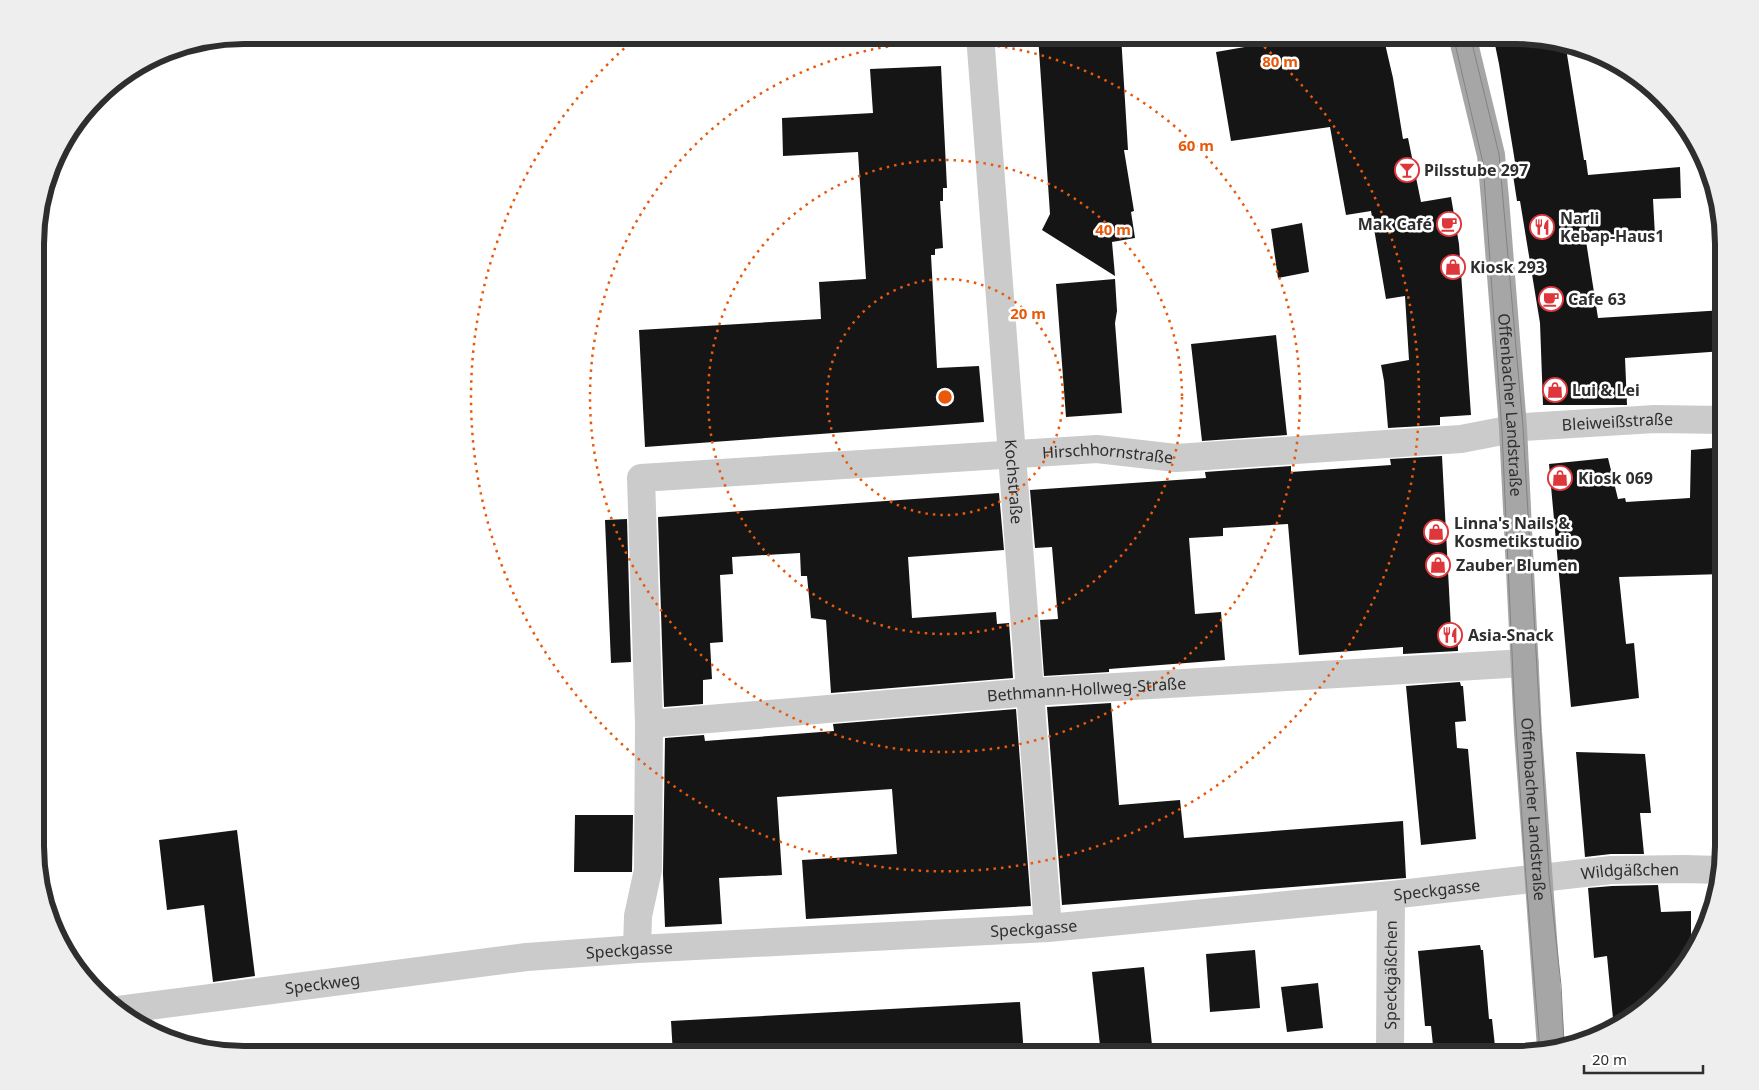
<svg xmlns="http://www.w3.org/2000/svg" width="1759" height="1090" font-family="'Noto Sans',sans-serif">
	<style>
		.building { fill: #151515 }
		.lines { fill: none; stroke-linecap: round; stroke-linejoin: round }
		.minor { stroke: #cbcbcb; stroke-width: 28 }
		.major { stroke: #a6a6a6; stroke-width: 28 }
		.tram { stroke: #838383; stroke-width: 1 }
		.ring { fill: none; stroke: #e8590c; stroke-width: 2.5; stroke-dasharray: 2.5 5 }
		.labels { text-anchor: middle; stroke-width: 5; stroke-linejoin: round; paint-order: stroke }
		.poi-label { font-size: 16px; font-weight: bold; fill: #2e2e2e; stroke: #fff; text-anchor: start }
		.street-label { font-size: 16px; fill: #2e2e2e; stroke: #fff }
		.rim { fill: none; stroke: #2e2e2e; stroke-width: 6 }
		.centre { fill: #e8590c; stroke: #fff; stroke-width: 2.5 }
		.ring-label { font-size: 15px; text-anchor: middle; font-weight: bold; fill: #e8590c; stroke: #fff; stroke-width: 5; stroke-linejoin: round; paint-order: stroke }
	</style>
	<rect width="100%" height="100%" fill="#fff"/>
	<g class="building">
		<polygon points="1038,35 1121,35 1128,150 1124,150 1134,211 1131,212 1135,238 1112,242 1115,276 1042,230 1050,214"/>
		<polygon points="1314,35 1383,35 1393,78 1403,139 1408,138 1421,202 1451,197 1459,244 1471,415 1440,417 1440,425 1388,428 1384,381 1381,365 1409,360 1405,296 1386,299 1371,211 1346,215 1330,127 1231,141 1216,52"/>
		<polygon points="1493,35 1515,35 1565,42 1584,160 1586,160 1588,175 1680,167 1681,198 1653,199 1655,236 1586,241 1598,318 1724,310 1724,351 1625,358 1627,405 1543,405 1540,323 1520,201 1517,201 1511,162 1515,162 1499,64"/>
		<polygon points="941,66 947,188 943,188 943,201 940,201 943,248 935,249 935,255 931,255 937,368 979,366 984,422 645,447 639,330 821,319 819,282 866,279 858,152 783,156 782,118 873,113 870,69"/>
		<polygon points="1302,223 1309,272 1278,278 1271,229"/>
		<polygon points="1115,279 1117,311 1115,323 1122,413 1066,417 1056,284"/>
		<polygon points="1276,335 1287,435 1202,441 1191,344"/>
		<polygon points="1724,447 1724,574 1619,577 1626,644 1634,643 1639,698 1571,707 1549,464 1608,458 1618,499 1625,498 1626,502 1690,498 1691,450"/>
		<polygon points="1442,456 1451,628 1457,627 1458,651 1403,654 1403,647 1299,655 1288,524 1223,528 1223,536 1189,538 1195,614 1221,612 1225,660 1109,669 1109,672 1044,676 1040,620 1058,619 1052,547 1035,548 1030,490 1206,478 1205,472 1291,466 1291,472 1391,465 1390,459"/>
		<polygon points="999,493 1004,550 908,557 912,618 996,612 997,624 1009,623 1013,678 831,693 826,620 811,618 807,576 801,576 800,553 732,557 733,574 720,575 723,642 710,643 712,679 703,680 703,704 664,707 658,517"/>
		<polygon points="627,519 631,662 611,663 605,520"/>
		<polygon points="1460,682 1461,686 1463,686 1466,721 1455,722 1457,748 1468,749 1476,839 1421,845 1406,686"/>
		<polygon points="1111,703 1119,805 1180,800 1184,838 1403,821 1406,878 1062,905 1047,707"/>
		<polygon points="1016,709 1031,906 806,919 802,860 897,854 892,789 777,797 782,875 719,878 722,924 665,927 663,874 665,738 704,735 705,741 834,731 833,724"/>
		<polygon points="1576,752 1645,754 1651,813 1640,813 1644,854 1611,854 1585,857"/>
		<polygon points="575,815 633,815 632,872 574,872"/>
		<polygon points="237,830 255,976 213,982 204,905 167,910 159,840"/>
		<polygon points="1658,885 1661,912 1691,911 1691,957 1689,962 1619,1027 1614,1029 1607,956 1594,958 1588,888 1612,886"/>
		<polygon points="1480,945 1481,950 1483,950 1489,1019 1492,1019 1496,1055 1434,1055 1431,1026 1425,1026 1418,951"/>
		<polygon points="1255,950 1260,1008 1210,1012 1206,954"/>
		<polygon points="1144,967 1153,1055 1101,1055 1092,972"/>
		<polygon points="1318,983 1323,1028 1287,1032 1281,987"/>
		<polygon points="1020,1002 1024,1055 673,1055 671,1021"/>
	</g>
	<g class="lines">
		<g class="minor">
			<path id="s1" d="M980,35L1048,928"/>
			<path id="s2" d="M649,724L1031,692L1525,663"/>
			<path id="s3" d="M637,949L638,916L648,870L649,724L641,478L1097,449L1176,458L1461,439L1523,427L1655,419L1724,420"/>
			<path id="s4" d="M118,1010L527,957L637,949L1048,928L1391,895L1611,870L1684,869L1721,870"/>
			<path id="s5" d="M1390,1055L1391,895"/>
		</g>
		<path class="major" id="s6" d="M1462,35L1491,155L1495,199L1513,428L1528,732L1551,1048"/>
		<g class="tram">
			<polyline points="1453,35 1483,163 1502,431 1514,697 1526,878 1540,1051"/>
			<polyline points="1470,35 1499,154 1523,427 1549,876 1561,985 1564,1044"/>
		</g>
	</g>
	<g class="ring">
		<circle cx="945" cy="397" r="118"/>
		<circle cx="945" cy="397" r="237"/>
		<circle cx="945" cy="397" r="355"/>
		<path d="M1253 37A474 474 0 1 1 637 37"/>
	</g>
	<defs>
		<symbol id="bar-ring" viewBox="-11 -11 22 22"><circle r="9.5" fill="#fff" stroke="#dd373c" stroke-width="1.5"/><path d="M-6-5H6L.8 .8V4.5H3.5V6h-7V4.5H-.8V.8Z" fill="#dd373c"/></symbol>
		<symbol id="cafe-ring" viewBox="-11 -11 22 22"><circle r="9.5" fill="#fff" stroke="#dd373c" stroke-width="1.5"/><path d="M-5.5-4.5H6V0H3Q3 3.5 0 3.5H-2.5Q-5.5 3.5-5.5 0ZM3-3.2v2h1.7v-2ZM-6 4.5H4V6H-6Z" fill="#dd373c"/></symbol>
		<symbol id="restaurant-ring" viewBox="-11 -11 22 22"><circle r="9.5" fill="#fff" stroke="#dd373c" stroke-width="1.5"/><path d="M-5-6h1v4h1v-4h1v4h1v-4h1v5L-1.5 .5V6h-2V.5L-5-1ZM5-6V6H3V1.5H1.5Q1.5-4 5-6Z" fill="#dd373c"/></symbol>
		<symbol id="shop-ring" viewBox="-11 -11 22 22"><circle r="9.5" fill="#fff" stroke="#dd373c" stroke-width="1.5"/><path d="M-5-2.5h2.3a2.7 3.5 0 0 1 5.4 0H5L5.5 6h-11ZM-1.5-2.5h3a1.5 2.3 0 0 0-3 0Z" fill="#dd373c"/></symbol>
	</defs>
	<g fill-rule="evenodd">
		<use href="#bar-ring" x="1393" y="156" width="28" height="28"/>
		<use href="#cafe-ring" x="1435" y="210" width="28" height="28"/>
		<use href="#restaurant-ring" x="1528" y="213" width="28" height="28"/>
		<use href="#shop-ring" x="1439" y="253" width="28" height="28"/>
		<use href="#cafe-ring" x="1537" y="285" width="28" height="28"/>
		<use href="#shop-ring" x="1541" y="376" width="28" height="28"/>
		<use href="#shop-ring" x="1546" y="464" width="28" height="28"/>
		<use href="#shop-ring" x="1422" y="518" width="28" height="28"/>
		<use href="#shop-ring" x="1424" y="551" width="28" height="28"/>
		<use href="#restaurant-ring" x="1436" y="621" width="28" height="28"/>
	</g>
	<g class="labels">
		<g class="poi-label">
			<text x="1424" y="176">Pilsstube 297</text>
			<text x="1560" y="224">Narli<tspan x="1560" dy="18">Kebap-Haus1</tspan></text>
			<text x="1432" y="230" text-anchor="end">Mak Café</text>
			<text x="1470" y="273">Kiosk 293</text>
			<text x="1568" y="305">Cafe 63</text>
			<text x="1572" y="396">Lui &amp; Lei</text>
			<text x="1578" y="484">Kiosk 069</text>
			<text x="1454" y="529">Linna's Nails &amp;<tspan x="1454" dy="18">Kosmetikstudio</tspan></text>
			<text x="1456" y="571">Zauber Blumen</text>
			<text x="1468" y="641">Asia-Snack</text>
		</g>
		<g class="street-label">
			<text dy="6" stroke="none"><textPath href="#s6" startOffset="374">Offenbacher Landstraße</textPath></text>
			<text dy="6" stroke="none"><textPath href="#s3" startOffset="1452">Bleiweißstraße</textPath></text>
			<text dy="6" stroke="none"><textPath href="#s3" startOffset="940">Hirschhornstraße</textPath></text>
			<text dy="6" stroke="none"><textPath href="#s1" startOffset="448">Kochstraße</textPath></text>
			<text dy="6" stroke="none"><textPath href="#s2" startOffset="439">Bethmann-Hollweg-Straße</textPath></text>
			<text dy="6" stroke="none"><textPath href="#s6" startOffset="779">Offenbacher Landstraße</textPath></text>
			<text dy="6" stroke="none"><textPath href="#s4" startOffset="1519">Wildgäßchen</textPath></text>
			<text dy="6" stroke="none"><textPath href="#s4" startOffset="1325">Speckgasse</textPath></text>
			<text dy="6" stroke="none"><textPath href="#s4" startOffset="920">Speckgasse</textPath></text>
			<text dy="6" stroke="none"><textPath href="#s4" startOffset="515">Speckgasse</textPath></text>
			<text dy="6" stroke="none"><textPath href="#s5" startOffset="80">Speckgäßchen</textPath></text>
			<text dy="6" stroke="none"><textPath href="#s4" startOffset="206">Speckweg</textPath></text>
		</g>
	</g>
	<path d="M0 0H1759V1090H0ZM244 44H1515A200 200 0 0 1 1715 244V846A200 200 0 0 1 1515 1046H244A200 200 0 0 1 44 846V244A200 200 0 0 1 244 44Z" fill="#eee" fill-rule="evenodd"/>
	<path class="rim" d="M244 44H1515A200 200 0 0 1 1715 244V846A200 200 0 0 1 1515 1046H244A200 200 0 0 1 44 846V244A200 200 0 0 1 244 44Z"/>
	<circle cx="945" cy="397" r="8" class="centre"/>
	<g class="ring-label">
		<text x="1280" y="67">80 m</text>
		<text x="1196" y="151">60 m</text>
		<text x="1113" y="235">40 m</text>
		<text x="1028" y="319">20 m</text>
	</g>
	<path d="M1584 1065v8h119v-8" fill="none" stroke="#2e2e2e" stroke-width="2.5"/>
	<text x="1592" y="1065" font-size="15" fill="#2e2e2e" stroke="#ffffff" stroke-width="4" paint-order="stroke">20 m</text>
</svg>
